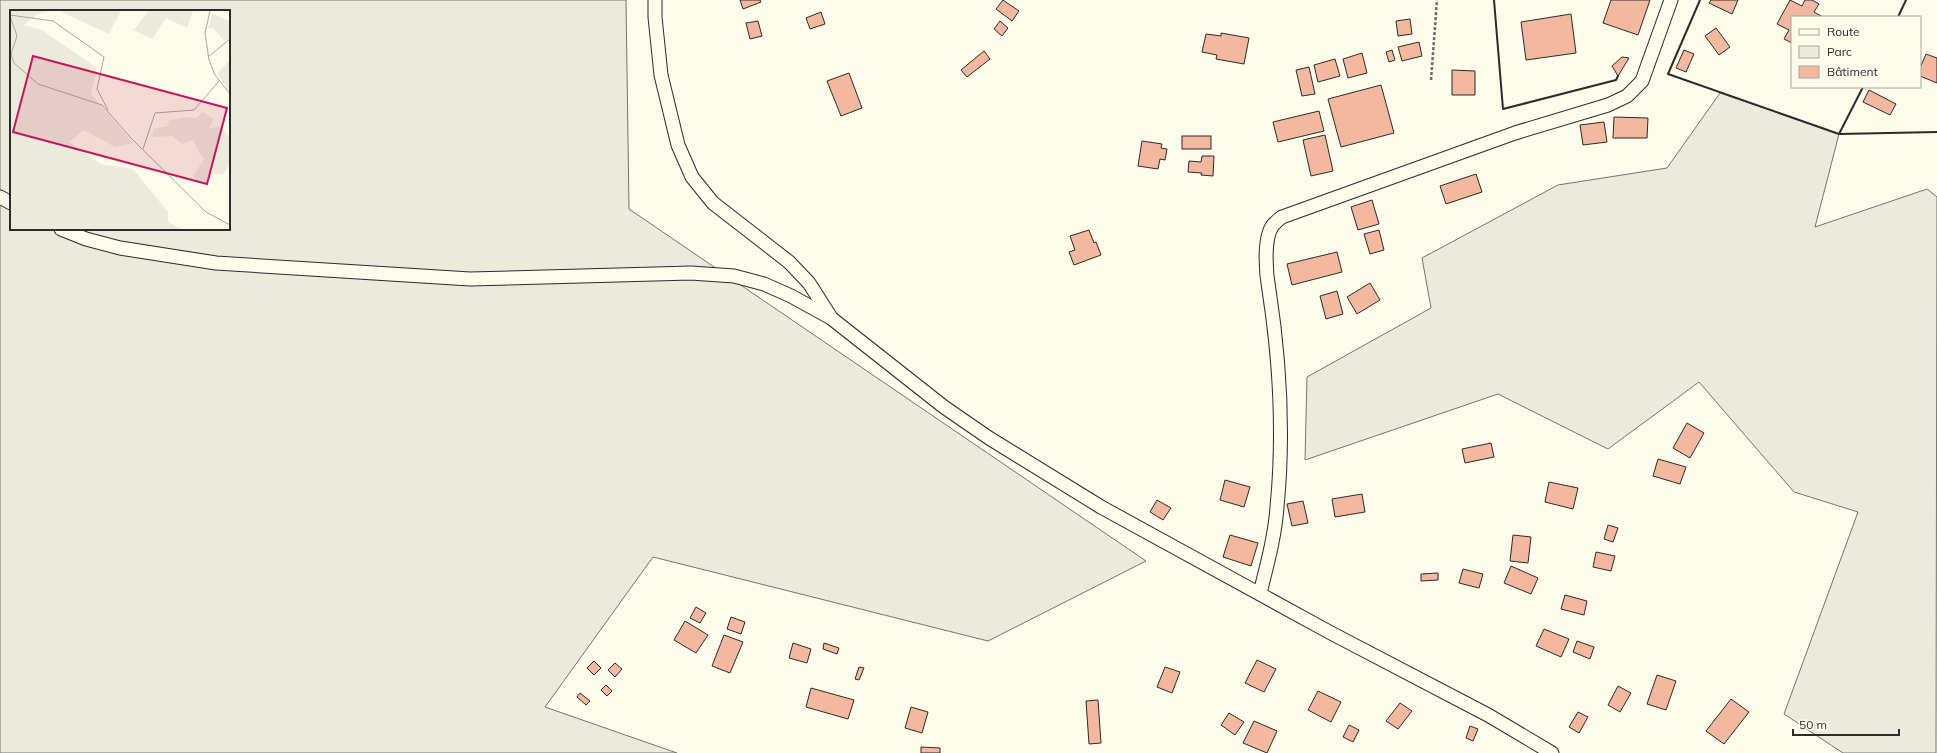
<svg xmlns="http://www.w3.org/2000/svg" width="1937" height="753" font-family="Mulish,sans-serif">
	<style>
		.green { fill: #ecebdb; stroke: #74746e; fill-rule: evenodd }
		.building { fill: #f2b8a0; stroke: #2b2b2b }
		.lines { fill: none; stroke-linecap: round; stroke-linejoin: round }
		.minor-casing { stroke: #2b2b2b; stroke-width: 15 }
		.path { stroke: #6a6964; stroke-width: 2.5; stroke-dasharray: 3 2; stroke-linecap: butt }
		.minor { stroke: #fdfbea; stroke-width: 13 }
		.wall { stroke: #2b2b2b; stroke-width: 2 }
		.inset-road { fill: none; stroke: #a9a89e; stroke-width: 1 }
		.view { fill: #c2185b; fill-opacity: 0.15; stroke: #c2185b; stroke-width: 2 }
		.inset-edge { fill: none; stroke: #2b2b2b; stroke-width: 2 }
	</style>
	<rect width="100%" height="100%" fill="#fdfbea"/>
	<g class="green">
		<path d="M0,0H626L629,209L1146,561L988,641L653,557L545,707L677,753H0ZM11,11H229V229H11Z"/>
		<polygon points="1720,93 1839,134 1815,227 1927,189 1937,197 1936,753 1843,753 1784,714 1858,512 1794,492 1699,382 1608,449 1498,394 1305,460 1307,377 1431,308 1422,258 1558,185 1667,168"/>
	</g>
	<g class="building">
		<polygon points="740,0 760,0 761,2 743,9"/>
		<polygon points="1003,0 1019,11 1012,21 996,9"/>
		<polygon points="1611,0 1650,0 1638,35 1603,23"/>
		<polygon points="1711,0 1738,0 1732,14 1709,3"/>
		<polygon points="1790,0 1802,6 1805,0 1812,0 1819,4 1814,12 1823,17 1792,17 1792,43 1784,39 1789,30 1777,24"/>
		<polygon points="821,12 825,24 810,29 806,18"/>
		<polygon points="1571,14 1576,53 1526,60 1521,22"/>
		<polygon points="1410,19 1412,34 1398,36 1396,21"/>
		<polygon points="758,21 762,36 750,39 746,23"/>
		<polygon points="1000,21 1008,28 1002,36 994,29"/>
		<polygon points="1716,28 1730,47 1719,55 1705,36"/>
		<polygon points="1221,33 1249,38 1244,64 1216,59 1217,55 1202,52 1206,34 1221,36"/>
		<polygon points="1419,42 1422,56 1402,61 1398,47"/>
		<polygon points="1392,50 1395,60 1389,62 1386,52"/>
		<polygon points="1684,50 1694,54 1686,72 1676,68"/>
		<polygon points="984,51 990,59 967,77 961,70"/>
		<polygon points="1362,53 1367,73 1348,78 1343,59"/>
		<polygon points="1926,54 1937,58 1937,83 1920,76 1920,68"/>
		<polygon points="1622,57 1629,58 1618,76 1612,66"/>
		<polygon points="1335,59 1340,76 1318,82 1314,65"/>
		<polygon points="1309,67 1315,94 1302,96 1296,70"/>
		<polygon points="1452,70 1475,71 1475,95 1452,95"/>
		<polygon points="849,73 862,108 841,116 827,81"/>
		<polygon points="1381,85 1394,133 1341,147 1328,99"/>
		<polygon points="1869,90 1896,104 1890,115 1863,102"/>
		<polygon points="1319,111 1324,131 1278,142 1273,122"/>
		<polygon points="1614,117 1648,118 1647,138 1613,138"/>
		<polygon points="1604,122 1607,142 1583,145 1580,125"/>
		<polygon points="1325,135 1333,171 1311,176 1303,140"/>
		<rect x="1182" y="136" width="29" height="13"/>
		<polygon points="1142,141 1162,144 1161,148 1167,149 1165,160 1160,159 1158,169 1138,166"/>
		<polygon points="1202,156 1214,156 1213,176 1201,175 1202,173 1188,172 1189,161 1201,162"/>
		<polygon points="1476,174 1482,192 1446,204 1440,186"/>
		<polygon points="1372,200 1379,224 1358,230 1351,207"/>
		<polygon points="1089,230 1094,243 1096,242 1101,255 1074,265 1069,252 1075,250 1070,236"/>
		<polygon points="1379,230 1384,250 1370,254 1364,234"/>
		<polygon points="1337,252 1342,272 1292,285 1287,264"/>
		<polygon points="1370,283 1380,300 1357,314 1347,297"/>
		<polygon points="1337,291 1343,314 1326,319 1320,296"/>
		<polygon points="1687,423 1704,433 1690,458 1673,448"/>
		<polygon points="1491,443 1494,457 1465,463 1462,449"/>
		<polygon points="1658,459 1686,467 1680,484 1653,476"/>
		<polygon points="1225,480 1250,487 1244,507 1220,500"/>
		<polygon points="1549,482 1578,488 1573,509 1545,502"/>
		<polygon points="1362,494 1365,512 1335,517 1332,499"/>
		<polygon points="1157,500 1171,508 1163,520 1150,512"/>
		<polygon points="1303,501 1308,523 1292,526 1287,504"/>
		<polygon points="1608,525 1618,528 1613,542 1604,539"/>
		<polygon points="1230,535 1258,543 1251,566 1223,557"/>
		<polygon points="1513,535 1531,537 1528,563 1510,561"/>
		<polygon points="1596,552 1615,556 1611,571 1593,567"/>
		<polygon points="1511,566 1538,578 1531,594 1504,583"/>
		<polygon points="1463,569 1483,574 1479,588 1459,583"/>
		<polygon points="1438,573 1438,580 1421,581 1421,574"/>
		<polygon points="1565,595 1587,601 1584,615 1561,609"/>
		<polygon points="696,607 706,613 700,623 690,618"/>
		<polygon points="731,617 745,622 741,634 727,629"/>
		<polygon points="685,621 708,635 696,653 674,640"/>
		<polygon points="1544,629 1569,639 1561,657 1536,646"/>
		<polygon points="724,635 743,642 730,673 712,666"/>
		<polygon points="1577,641 1594,647 1590,659 1573,652"/>
		<polygon points="793,643 811,649 807,663 789,658"/>
		<polygon points="824,643 839,648 837,654 823,649"/>
		<polygon points="1257,660 1276,669 1264,692 1245,683"/>
		<polygon points="594,661 601,668 594,675 587,668"/>
		<polygon points="615,663 622,669 615,677 608,670"/>
		<polygon points="859,667 864,668 859,680 855,679"/>
		<polygon points="1165,667 1180,672 1172,693 1157,687"/>
		<polygon points="1657,675 1676,681 1666,710 1647,704"/>
		<polygon points="606,685 612,691 607,696 601,690"/>
		<polygon points="1618,686 1631,693 1620,712 1608,705"/>
		<polygon points="811,688 854,700 848,719 806,707"/>
		<polygon points="1318,691 1341,702 1331,722 1308,710"/>
		<polygon points="580,693 590,701 586,705 577,697"/>
		<polygon points="1731,699 1749,712 1724,744 1706,731"/>
		<polygon points="1098,700 1101,743 1089,744 1086,701"/>
		<polygon points="1400,703 1412,711 1398,729 1386,721"/>
		<polygon points="911,707 928,712 922,733 905,728"/>
		<polygon points="1578,712 1588,717 1579,733 1569,727"/>
		<polygon points="1229,713 1244,722 1235,735 1221,725"/>
		<polygon points="1254,721 1277,731 1267,753 1243,743"/>
		<polygon points="1349,725 1359,730 1353,742 1343,737"/>
		<polygon points="1470,726 1478,729 1473,741 1466,738"/>
		<polygon points="921,747 940,748 940,753 921,753"/>
	</g>
	<g class="lines">
		<defs>
			<g id="minor">
				<polyline points="655,0 655,17 661,75 678,145 692,177 713,203 789,262 809,283 830,316"/>
				<polyline points="0,197 11,203"/>
				<polyline points="61,229 86,239 120,248 216,263 470,279 691,273 734,276 764,284 791,296 831,318 944,407 989,438 1101,507 1331,633 1488,715 1552,753"/>
				<path d="M1260,593C1267,565 1275,536 1277,507C1284,435 1280,361 1269,290C1266,274 1263,238 1273,225C1276,222 1279,219 1282,217L1515,133L1608,105L1627,96L1642,81L1671,0"/>
			</g>
		</defs>
		<use href="#minor" class="minor-casing"/>
		<polyline class="path" points="1431,80 1437,0"/>
		<use href="#minor" class="minor"/>
		<g class="wall">
			<polyline points="1494,0 1503,109 1616,80 1618,76"/>
			<polyline points="1700,0 1668,74 1839,134 1863,87"/>
			<polyline points="1898,17 1906,0"/>
			<polyline points="1839,134 1937,132"/>
		</g>
	</g>
	<g transform="translate(10 10)">
		<rect width="220" height="220" fill="#fdfbea"/>
		<path d="M0,1H38L26,5L14,15L32,20L87,58L81,84L123,133L105,137L74,120L59,132L91,154L123,159L158,202V212L171,219H0ZM50,1H111L99,24ZM138,1H183L177,18L156,8L142,29L124,20ZM202,4L220,11V27L215,31L203,18L198,19ZM220,50V82L207,64ZM193,102L204,109L199,118L211,117L220,128V154L213,164H204L197,174L189,173L183,166L195,148L190,144L183,130L172,134L163,126L141,127L144,119L158,116L159,110L174,107L186,108Z" fill="#ecebdb"/>
		<path class="inset-road" d="M200,1L195,23L199,50L205,65L220,84M0,5L43,11L94,47L87,79L98,100M0,6L7,26L1,44L4,53L28,74L92,95L120,127L196,202L220,215M198,47L220,29M133,139L145,103L184,100L209,71"/>
		<path class="view" d="M23,46L217,98L197,174L3,122Z"/>
		<rect width="220" height="220" class="inset-edge"/>
	</g>
	<rect x="1791" y="16" width="130" height="72" fill="#fdfbea" stroke="#a9a89e"/>
	<rect x="1799" y="29" width="20" height="6" fill="#fdfbea" stroke="#a9a89e"/>
	<text x="1827" y="36" font-size="12" fill="#2b2b2b">Route</text>
	<rect x="1799" y="46" width="20" height="12" fill="#ecebdb" stroke="#a9a89e"/>
	<text x="1827" y="56" font-size="12" fill="#2b2b2b">Parc</text>
	<rect x="1799" y="66" width="20" height="12" fill="#f2b8a0" stroke="#a9a89e"/>
	<text x="1827" y="76" font-size="12" fill="#2b2b2b">Bâtiment</text>
	<path d="M1793 729v6h106v-6" fill="none" stroke="#2b2b2b" stroke-width="2"/>
	<text x="1799" y="729" font-size="12" fill="#2b2b2b" stroke="#fdfbea" stroke-width="3" paint-order="stroke">50 m</text>
</svg>
